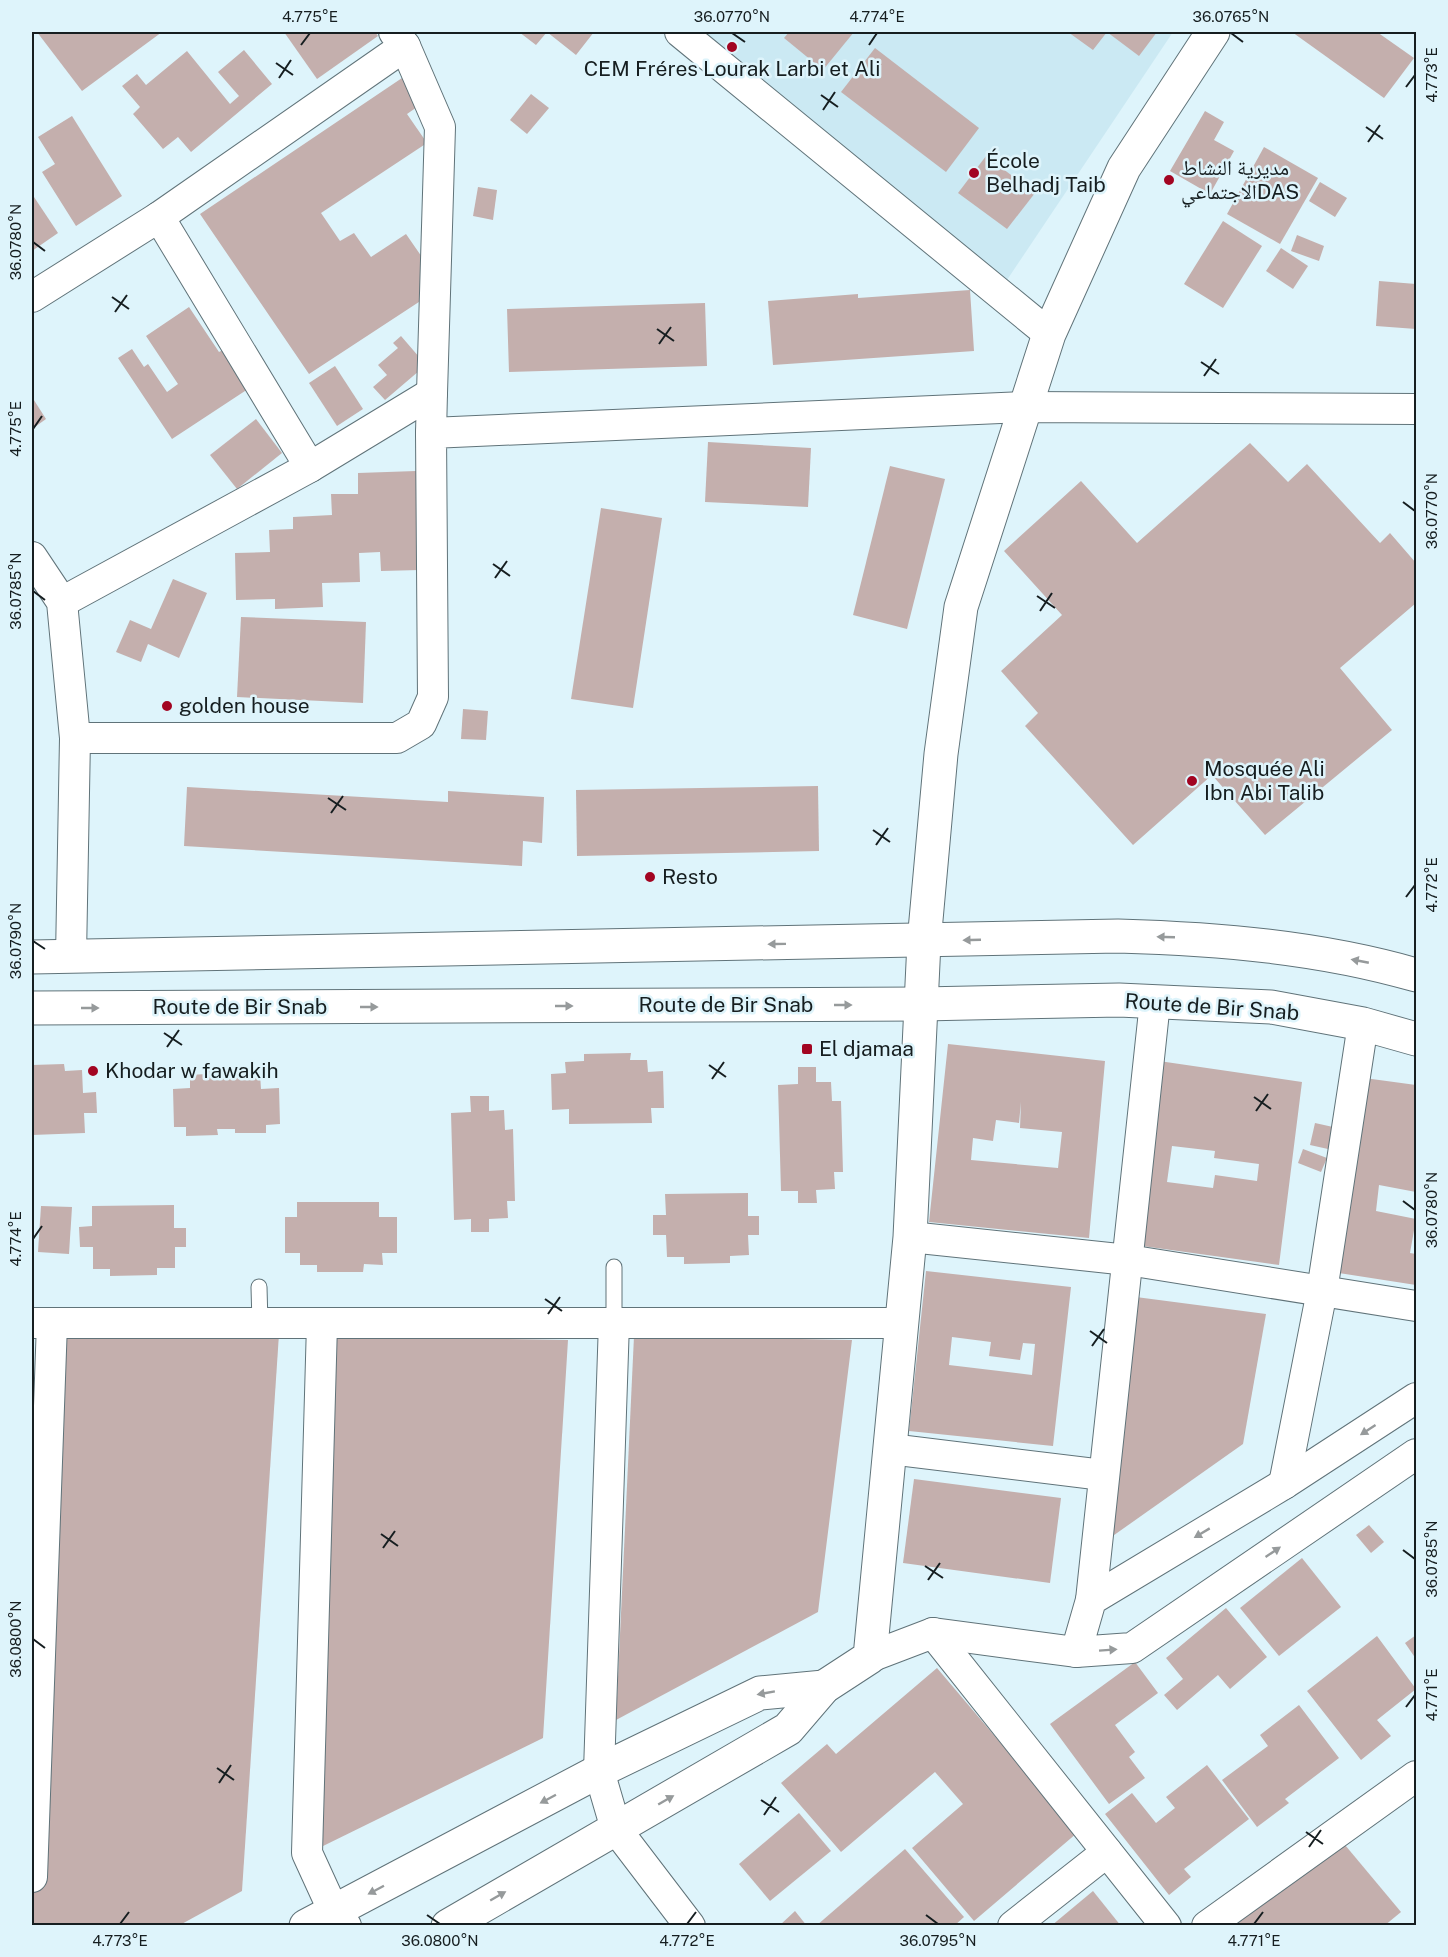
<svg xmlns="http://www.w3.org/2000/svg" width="1448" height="1957" font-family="'Public Sans','Noto Naskh Arabic',sans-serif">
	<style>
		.built { fill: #cbe9f3 }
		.building { fill: #c4afad; fill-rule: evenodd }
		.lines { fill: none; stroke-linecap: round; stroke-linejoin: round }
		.service-casing { stroke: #607379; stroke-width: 17 }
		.minor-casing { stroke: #607379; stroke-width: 32 }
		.tertiary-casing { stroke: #607379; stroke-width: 35 }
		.primary-casing { stroke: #607379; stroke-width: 35 }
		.service { stroke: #fff; stroke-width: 15 }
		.minor { stroke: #fff; stroke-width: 30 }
		.tertiary { stroke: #fff; stroke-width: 33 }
		.primary { stroke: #fff; stroke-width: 33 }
		.oneway { fill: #969a9b }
		.ticks { fill: none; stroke: #161e20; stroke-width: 2 }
		.poi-dot { fill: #a20421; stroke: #def4fb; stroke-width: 2 }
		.labels { text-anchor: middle; stroke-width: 5; stroke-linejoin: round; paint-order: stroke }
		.poi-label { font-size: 21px; fill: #161e20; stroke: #def4fb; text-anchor: start }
		.street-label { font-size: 21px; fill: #161e20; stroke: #def4fb }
		.neatline { fill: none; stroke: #161e20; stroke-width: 2 }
		.ticks-label { font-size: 15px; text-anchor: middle; fill: #161e20 }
	</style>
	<rect width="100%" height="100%" fill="#def4fb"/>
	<polygon class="built" points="698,32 1173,32 1005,283"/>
	<g class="building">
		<polygon points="37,32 162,32 82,91"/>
		<polygon points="284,32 375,32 378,36 317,79"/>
		<polygon points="519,32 594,32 576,55 547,32 536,45"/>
		<polygon points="789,32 854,32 823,70 784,38"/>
		<polygon points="1068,32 1157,32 1139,56 1107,32 1093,50"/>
		<polygon points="1292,32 1377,32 1414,58 1384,98"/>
		<polygon points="875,48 979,128 946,172 841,92"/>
		<polygon points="244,50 272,84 191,152 178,137 163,149 133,114 140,107 122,86 137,74 146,85 187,51 230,104 239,96 218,72"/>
		<polygon points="402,78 420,105 407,114 427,143 321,213 340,241 354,233 371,257 406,234 424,260 425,298 309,374 200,214"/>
		<polygon points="531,94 549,108 527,134 510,120"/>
		<polygon points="1205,111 1224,122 1214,140 1234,151 1210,194 1170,171"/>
		<polygon points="72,116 122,196 76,226 42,172 55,164 38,137"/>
		<polygon points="1264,147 1318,178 1280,244 1227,214"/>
		<polygon points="986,156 1035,193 1007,229 958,193"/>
		<polygon points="1320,182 1347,198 1335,217 1309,201"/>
		<polygon points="478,187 497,190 493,220 473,216"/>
		<polygon points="32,194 58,233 32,251"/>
		<polygon points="1223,221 1262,246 1223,308 1184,284"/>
		<polygon points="1297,235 1324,246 1319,261 1291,251"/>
		<polygon points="1281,248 1308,266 1293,289 1266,271"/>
		<polygon points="1379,281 1416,284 1416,329 1376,326"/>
		<polygon points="970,290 974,351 773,365 768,301 858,294 858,298"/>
		<polygon points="705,303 707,366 509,372 507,309"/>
		<polygon points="189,307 219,352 223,350 248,389 172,439 118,358 132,349 144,367 148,364 167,392 178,384 146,336"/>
		<polygon points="401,336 426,365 385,400 373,387 387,375 378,365 398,348 393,343"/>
		<polygon points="335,366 363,409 337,426 309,383"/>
		<polygon points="32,397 46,419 32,429"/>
		<polygon points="256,419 282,453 237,489 210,455"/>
		<polygon points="708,442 811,448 808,507 705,502"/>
		<polygon points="1250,443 1288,482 1307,464 1380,543 1390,533 1416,563 1416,603 1340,668 1392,730 1265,835 1212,775 1133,845 1025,726 1038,713 1001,671 1062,615 1004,551 1081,481 1137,543"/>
		<polygon points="890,466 945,479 907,629 853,615"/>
		<polygon points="416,471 420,570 381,571 380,552 359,553 360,582 322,583 323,607 275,609 275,599 236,600 235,553 270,552 269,530 293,529 293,517 332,515 331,494 358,494 358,473"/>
		<polygon points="601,508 662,518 633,708 571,699"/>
		<polygon points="173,579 207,593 179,658 148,644 141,662 116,652 130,620 151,629"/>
		<polygon points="241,617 366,622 363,703 237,697"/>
		<polygon points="463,709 488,711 486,740 461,739"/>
		<polygon points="818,786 819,851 577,856 576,790"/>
		<polygon points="187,787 448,802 448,791 544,797 542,843 523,841 522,866 184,846"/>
		<path d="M948,1044L1105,1061L1089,1238L929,1222ZM1021,1102L1020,1128L1062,1132L1058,1168L971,1160L973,1138L993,1141L996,1120L1019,1123Z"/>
		<polygon points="631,1053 630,1060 647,1060 648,1072 663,1071 664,1108 651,1108 652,1123 569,1124 569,1109 552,1110 551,1074 566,1073 565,1062 584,1061 584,1054"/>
		<path d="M1159,1061L1302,1082L1279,1265L1135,1245ZM1172,1146L1215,1151L1214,1158L1259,1164L1257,1181L1215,1175L1213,1188L1167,1182Z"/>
		<polygon points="64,1064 65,1071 82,1070 83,1093 96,1092 97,1113 84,1113 85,1133 32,1135 32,1065"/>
		<polygon points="245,1067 245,1074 260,1074 261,1089 279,1088 280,1124 266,1125 266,1133 235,1133 235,1129 217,1129 218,1135 186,1136 186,1127 174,1127 173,1089 190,1088 190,1075 206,1074 205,1068"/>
		<polygon points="798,1067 816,1067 816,1082 831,1082 832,1101 841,1101 843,1172 834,1172 835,1189 816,1190 817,1203 798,1203 798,1191 781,1191 778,1085 798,1084"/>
		<polygon points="1357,1077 1416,1085 1416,1192 1379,1185 1376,1211 1416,1219 1410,1253 1416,1254 1416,1285 1326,1271"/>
		<polygon points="470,1096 489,1096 489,1111 504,1110 505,1130 513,1129 515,1201 507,1201 508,1218 489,1219 489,1232 471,1232 471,1219 454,1220 451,1113 471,1112"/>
		<polygon points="1315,1123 1333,1127 1328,1149 1310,1145"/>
		<polygon points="1303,1149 1327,1158 1321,1172 1298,1163"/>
		<polygon points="748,1193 748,1216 759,1216 759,1235 748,1235 749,1255 730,1256 730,1263 684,1264 684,1257 667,1257 666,1235 653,1235 653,1215 666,1215 665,1194"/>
		<polygon points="297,1202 379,1202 379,1217 397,1217 397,1253 382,1253 383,1265 364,1264 363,1272 317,1272 317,1265 300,1265 300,1253 285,1253 285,1217 297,1217"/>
		<polygon points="174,1205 174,1228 186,1228 186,1247 175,1247 175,1268 157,1268 157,1275 110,1276 110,1269 93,1269 93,1247 80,1247 79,1227 92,1226 92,1206"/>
		<polygon points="41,1206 72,1207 69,1254 38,1252"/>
		<path d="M926,1271L1071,1287L1053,1446L909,1431ZM952,1337L991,1342L989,1356L1020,1360L1023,1343L1035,1344L1032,1375L949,1365Z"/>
		<polygon points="1136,1297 1266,1314 1243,1444 1100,1545"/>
		<polygon points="279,1334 242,1891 178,1926 32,1926 51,1336"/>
		<polygon points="330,1336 568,1340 543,1738 319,1848"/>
		<polygon points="634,1336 852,1340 818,1612 616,1720"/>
		<polygon points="914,1479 1061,1498 1050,1583 903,1563"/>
		<polygon points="1369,1525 1384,1542 1371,1553 1356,1535"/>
		<polygon points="1302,1558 1341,1607 1279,1656 1240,1608"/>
		<polygon points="1226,1608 1267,1657 1230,1689 1218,1675 1177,1710 1164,1695 1183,1679 1166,1658"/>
		<polygon points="1416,1635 1416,1659 1405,1643"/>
		<polygon points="1377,1636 1416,1689 1377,1720 1391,1736 1361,1760 1307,1691"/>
		<polygon points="1135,1662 1158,1693 1115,1725 1135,1752 1129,1757 1145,1778 1109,1804 1050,1724"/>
		<polygon points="937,1668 1077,1833 974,1921 912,1848 963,1804 935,1772 841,1852 781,1783 827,1744 836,1754"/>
		<polygon points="1299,1705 1339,1758 1285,1799 1289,1803 1257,1827 1222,1780 1268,1746 1260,1735"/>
		<polygon points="1207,1765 1249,1819 1184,1869 1191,1877 1169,1895 1105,1814 1132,1793 1156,1823 1175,1808 1166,1797"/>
		<polygon points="799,1813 831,1851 770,1901 739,1864"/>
		<polygon points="1330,1827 1401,1912 1384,1926 1211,1926"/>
		<polygon points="905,1849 964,1917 954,1926 816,1926"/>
		<polygon points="1093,1891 1121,1926 1051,1926"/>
		<polygon points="795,1911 807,1926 779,1926"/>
	</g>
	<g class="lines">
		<defs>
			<g id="service">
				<polyline points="259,1287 260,1324"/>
				<polyline points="614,1322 614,1267"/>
			</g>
			<g id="minor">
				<polyline points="394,32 405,46 440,127 432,393"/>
				<polyline points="680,32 1049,334"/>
				<polyline points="159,217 405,46"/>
				<polyline points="32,297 159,217 310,467"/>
				<polyline points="32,557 62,602 75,738 71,957"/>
				<polyline points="62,602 310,467 432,393 431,433"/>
				<polyline points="75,738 397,738 421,724 433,697 431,433 1024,407 1416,409"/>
				<polyline points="910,1237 1128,1260 1416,1306"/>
				<polyline points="614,1322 599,1771 616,1829 690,1926"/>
				<polyline points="32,1323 900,1323"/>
				<polyline points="322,1324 307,1853 334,1912 346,1926"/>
				<polyline points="1416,1398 1284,1484 1091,1600 1076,1652 1132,1648 1416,1454"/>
				<polyline points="890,1449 1103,1475"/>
				<polyline points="1284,1484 1322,1291 1363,1024"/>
				<polyline points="1091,1600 1155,1002"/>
				<polyline points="933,1633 1166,1926"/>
				<polyline points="870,1657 933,1633 1076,1652"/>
				<polyline points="32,1877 52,1323"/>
				<polyline points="1013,1926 1107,1852"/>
				<polyline points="1207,1926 1416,1776"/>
			</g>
			<g id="tertiary">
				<polyline points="306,1926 599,1771 760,1693 824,1687"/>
				<polyline points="448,1926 788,1729 824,1687 870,1657 910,1237 924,942 941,754 961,607 1049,334 1124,168 1213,32"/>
			</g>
			<g id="primary">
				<path d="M32,957L1118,936C1219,939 1319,947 1416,975"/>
				<polyline points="32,1008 922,1004 1119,1000 1271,1007 1363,1024 1416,1039"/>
			</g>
		</defs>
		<use href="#service" class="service-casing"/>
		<use href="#minor" class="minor-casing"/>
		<use href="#tertiary" class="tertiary-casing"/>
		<use href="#primary" class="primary-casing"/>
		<use href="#service" class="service"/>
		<use href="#minor" class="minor"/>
		<use href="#tertiary" class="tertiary"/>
		<use href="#primary" class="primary"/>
	</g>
	<defs><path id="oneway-solid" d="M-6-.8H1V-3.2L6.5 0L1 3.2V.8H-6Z" transform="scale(1.5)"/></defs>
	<g class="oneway">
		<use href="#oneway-solid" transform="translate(1166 937) rotate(-178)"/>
		<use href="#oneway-solid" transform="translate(972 940) rotate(178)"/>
		<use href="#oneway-solid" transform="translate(777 944) rotate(179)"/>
		<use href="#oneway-solid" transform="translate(1360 961) rotate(-169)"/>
		<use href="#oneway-solid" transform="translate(843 1005)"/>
		<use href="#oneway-solid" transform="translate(564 1006)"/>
		<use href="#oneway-solid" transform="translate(369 1007)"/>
		<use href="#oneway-solid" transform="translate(90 1008)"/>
		<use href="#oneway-solid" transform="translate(1368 1430) rotate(147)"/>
		<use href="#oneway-solid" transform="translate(1202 1533) rotate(149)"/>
		<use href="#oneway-solid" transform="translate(1273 1552) rotate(-34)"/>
		<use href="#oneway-solid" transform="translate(1108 1650) rotate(-4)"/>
		<use href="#oneway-solid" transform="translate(766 1693) rotate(170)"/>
		<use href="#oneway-solid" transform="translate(548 1799) rotate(152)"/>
		<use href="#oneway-solid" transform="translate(666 1800) rotate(-30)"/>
		<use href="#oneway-solid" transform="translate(376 1890) rotate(152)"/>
		<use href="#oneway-solid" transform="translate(498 1896) rotate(-30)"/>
	</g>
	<path class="ticks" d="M732,33L745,42M1231,33L1243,42M301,45L310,33M869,45L877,33M276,63L293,75M279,78L291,60M1406,87L1415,75M821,95L838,107M823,110L835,92M1366,127L1383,139M1368,142L1380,125M33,242L45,251M112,297L129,309M115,312L127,295M657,329L674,341M659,344L671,327M1201,362L1219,374M1204,376L1216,359M33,429L42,416M1403,502L1415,511M493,564L510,576M495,578L507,561M33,591L45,600M1037,596L1055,608M1040,611L1052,593M328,798L346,810M331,813L343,796M873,830L890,842M876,845L888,828M1406,897L1415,885M33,941L45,949M164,1033L182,1045M167,1047L179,1030M709,1065L726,1077M712,1079L724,1062M1254,1097L1271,1109M1256,1111L1268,1094M1403,1201L1415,1210M33,1239L42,1226M545,1299L562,1311M548,1314L560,1297M1090,1331L1107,1343M1092,1346L1104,1329M381,1534L398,1546M383,1548L395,1531M1403,1550L1415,1559M925,1566L943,1578M928,1580L940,1563M33,1639L45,1648M1406,1707L1415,1695M217,1768L234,1780M219,1783L231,1765M761,1800L779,1812M764,1815L776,1797M1306,1832L1323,1844M1309,1847L1321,1830M427,1915L440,1924M926,1915L938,1924M120,1924L129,1912M687,1924L696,1912M1254,1924L1263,1912"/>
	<g class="poi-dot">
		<circle cx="732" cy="47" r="6"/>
		<circle cx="974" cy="173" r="6"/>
		<circle cx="1169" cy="180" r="6"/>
		<circle cx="167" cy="706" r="6"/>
		<circle cx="1192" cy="781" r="6"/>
		<circle cx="650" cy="877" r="6"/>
		<rect x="801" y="1043" width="12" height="12" rx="3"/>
		<circle cx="93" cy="1071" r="6"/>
	</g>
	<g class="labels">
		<g class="poi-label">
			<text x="732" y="76" text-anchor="middle">CEM Fréres Lourak Larbi et Ali</text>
			<text x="986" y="168">École<tspan x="986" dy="24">Belhadj Taib</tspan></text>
			<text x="1181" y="175">مديرية النشاط<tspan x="1181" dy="24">الاجتماعيDAS</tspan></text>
			<text x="179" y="713">golden house</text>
			<text x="1204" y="776">Mosquée Ali<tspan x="1204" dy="24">Ibn Abi Talib</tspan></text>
			<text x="662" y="884">Resto</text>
			<text x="819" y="1056">El djamaa</text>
			<text x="105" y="1078">Khodar w fawakih</text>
		</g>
		<g class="street-label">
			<text x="726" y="1012">Route de Bir Snab</text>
			<text x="240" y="1014">Route de Bir Snab</text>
			<text transform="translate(1212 1007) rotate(4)" y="7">Route de Bir Snab</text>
		</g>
	</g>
	<rect width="1448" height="1957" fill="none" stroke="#def4fb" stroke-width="66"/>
	<rect x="33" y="33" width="1382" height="1891" class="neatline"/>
	<g class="ticks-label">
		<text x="310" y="22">4.775°E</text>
		<text x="732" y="22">36.0770°N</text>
		<text x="877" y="22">4.774°E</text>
		<text x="1231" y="22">36.0765°N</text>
		<text transform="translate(1432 75) rotate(-90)" y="5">4.773°E</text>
		<text transform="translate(16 242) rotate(-90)" y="5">36.0780°N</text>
		<text transform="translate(16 429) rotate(-90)" y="5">4.775°E</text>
		<text transform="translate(1432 511) rotate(-90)" y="5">36.0770°N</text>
		<text transform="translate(16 591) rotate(-90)" y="5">36.0785°N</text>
		<text transform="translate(1432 885) rotate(-90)" y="5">4.772°E</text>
		<text transform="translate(16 941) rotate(-90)" y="5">36.0790°N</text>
		<text transform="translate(1432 1210) rotate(-90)" y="5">36.0780°N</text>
		<text transform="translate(16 1239) rotate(-90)" y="5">4.774°E</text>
		<text transform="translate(1432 1559) rotate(-90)" y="5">36.0785°N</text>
		<text transform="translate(16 1639) rotate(-90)" y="5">36.0800°N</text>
		<text transform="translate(1432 1695) rotate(-90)" y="5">4.771°E</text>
		<text x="120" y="1946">4.773°E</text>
		<text x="440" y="1946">36.0800°N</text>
		<text x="687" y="1946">4.772°E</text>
		<text x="938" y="1946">36.0795°N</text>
		<text x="1254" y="1946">4.771°E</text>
	</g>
</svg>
